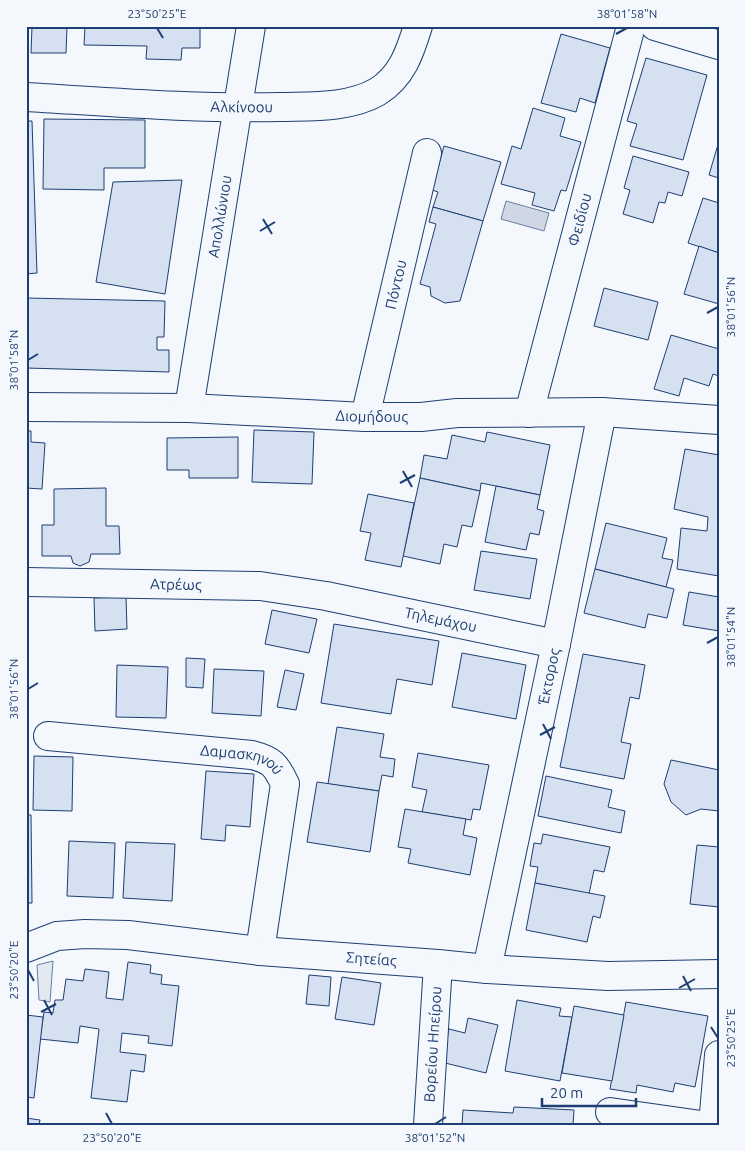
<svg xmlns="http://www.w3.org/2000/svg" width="745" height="1151" font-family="Ubuntu,sans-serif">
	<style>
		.green { fill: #e3e9f0; stroke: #687fa3 }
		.water { fill: #cfd7e4; stroke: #687fa3 }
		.building { fill: #d5e0f0; stroke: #1d3f73 }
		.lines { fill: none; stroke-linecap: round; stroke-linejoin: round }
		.minor-casing { stroke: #1d3f73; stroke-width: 30 }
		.minor { stroke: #f4f7fb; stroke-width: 28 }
		.ticks { fill: none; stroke: #1d3f73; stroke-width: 2 }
		.labels { text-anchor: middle; stroke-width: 4; stroke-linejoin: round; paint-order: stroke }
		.street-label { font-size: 15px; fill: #1d3f73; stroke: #f4f7fb }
		.neatline { fill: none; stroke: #1d3f73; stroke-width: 2 }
		.ticks-label { font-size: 12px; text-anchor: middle; fill: #1d3f73 }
	</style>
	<rect width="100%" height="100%" fill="#f4f7fb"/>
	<polygon class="green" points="53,961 50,1002 39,1000 37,965"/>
	<polygon class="water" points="506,201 549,213 544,231 501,219"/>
	<g class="building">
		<polygon points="32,26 67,26 66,53 31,53"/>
		<polygon points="85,26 200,26 200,48 182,48 181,60 146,59 147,46 84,45"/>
		<polygon points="561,34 610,48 595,103 580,98 576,112 541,103"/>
		<polygon points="646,58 707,75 683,160 630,146 637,124 627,121"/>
		<polygon points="533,108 565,118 560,136 581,142 566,191 561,190 554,211 532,205 535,193 501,184 512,146 521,149"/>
		<polygon points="44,119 145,120 145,168 104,168 104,190 43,189"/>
		<polygon points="26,121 32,121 37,273 26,274"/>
		<polygon points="719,141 719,178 709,175"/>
		<polygon points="444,146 501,162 483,221 433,207 438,192 432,190"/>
		<polygon points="633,156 689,172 682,196 668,192 665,203 659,202 653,223 623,214 630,190 624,188"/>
		<polygon points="182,180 165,294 96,282 113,182"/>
		<polygon points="703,198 719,203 719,253 688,243"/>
		<polygon points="433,207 483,221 460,301 445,303 431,296 430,287 420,284 436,224 429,222"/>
		<polygon points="699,246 719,253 719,304 684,294"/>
		<polygon points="604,288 658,302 648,340 594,326"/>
		<polygon points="26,298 165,301 164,337 157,337 157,350 169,350 169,372 26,368"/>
		<polygon points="671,335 719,349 719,376 713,374 709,386 684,378 679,396 654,389"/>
		<polygon points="254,430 314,432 312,484 252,482"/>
		<polygon points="26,431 31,431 31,442 45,443 42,489 26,488"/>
		<polygon points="487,432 550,445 540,495 481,483 480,491 420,478 424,455 447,459 452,435 485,442"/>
		<polygon points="238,437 238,478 189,478 189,470 167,470 167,438"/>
		<polygon points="685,449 719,455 719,576 677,569 681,528 707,531 708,517 674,509"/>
		<polygon points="420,478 480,491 472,527 462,525 457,547 444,544 440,564 403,556"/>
		<polygon points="496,486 540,495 537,509 544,511 539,535 530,533 526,550 485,542"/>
		<polygon points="106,488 106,526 119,526 120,554 91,554 89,562 80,566 73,563 71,556 42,556 42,525 54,525 54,489"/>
		<polygon points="368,494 414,503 401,567 365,560 371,533 360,531"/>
		<polygon points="606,523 667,538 662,558 673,560 666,587 595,569"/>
		<polygon points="481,551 537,559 530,599 474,590"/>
		<polygon points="595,569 674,589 667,618 648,614 645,628 584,613"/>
		<polygon points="689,592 719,597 719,631 683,625"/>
		<polygon points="126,597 127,629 95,631 94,598"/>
		<polygon points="272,610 317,619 309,653 265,644"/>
		<polygon points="334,624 439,641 432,685 397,679 391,714 321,703"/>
		<polygon points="462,653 526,665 516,719 452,707"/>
		<polygon points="583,654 645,665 639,699 630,697 621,742 631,744 624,779 560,767"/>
		<polygon points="186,658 205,659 203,688 186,687"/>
		<polygon points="117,665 168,667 166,718 116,717"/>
		<polygon points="214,669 264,671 261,716 212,713"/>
		<polygon points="285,670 304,674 296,710 277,707"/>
		<polygon points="337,727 384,734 380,757 395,759 393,777 382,775 379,791 328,784"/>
		<polygon points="418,753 489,765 480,810 473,809 471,820 422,812 427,790 412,787"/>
		<polygon points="34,756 73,757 72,811 33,810"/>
		<polygon points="671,760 719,770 719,811 701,809 686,815 671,802 664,784"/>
		<polygon points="206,771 254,774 250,827 226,825 225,841 201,839"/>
		<polygon points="546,776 612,790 608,807 625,811 621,833 538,816"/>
		<polygon points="317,782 379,791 370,852 307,842"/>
		<polygon points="405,809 466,819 463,835 477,838 470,875 408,863 411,849 398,847"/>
		<polygon points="26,815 31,815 32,903 26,903"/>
		<polygon points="543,834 610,847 604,872 594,870 589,894 535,883 538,867 530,866 534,843 541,844"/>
		<polygon points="69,841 115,843 113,898 67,896"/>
		<polygon points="126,842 175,844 172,901 123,898"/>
		<polygon points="697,845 719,847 719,907 690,904"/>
		<polygon points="535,883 605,896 600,918 593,916 587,942 526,930"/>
		<polygon points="128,962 151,965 150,973 162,975 161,984 179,986 172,1046 148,1043 149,1036 122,1033 120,1052 146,1055 144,1072 131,1070 127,1102 91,1098 99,1029 80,1026 78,1043 40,1039 44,1012 53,1013 55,1000 63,1000 66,979 83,981 85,969 109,972 106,998 123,1000"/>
		<polygon points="309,975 331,977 329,1006 306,1004"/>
		<polygon points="342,977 381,983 374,1025 335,1019"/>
		<polygon points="517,1000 561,1008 559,1016 572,1017 560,1081 505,1071"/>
		<polygon points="626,1002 708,1016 695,1087 675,1083 673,1092 637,1085 636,1093 610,1089"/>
		<polygon points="574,1006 624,1015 612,1081 562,1073"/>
		<polygon points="26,1015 43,1017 34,1098 26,1097"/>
		<polygon points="468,1018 498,1025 486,1073 441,1062 449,1029 465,1033"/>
		<polygon points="514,1107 574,1110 573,1125 462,1125 463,1110 513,1113"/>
		<polygon points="26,1118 40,1120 39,1125 26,1125"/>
	</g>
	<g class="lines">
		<defs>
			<g id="minor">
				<polyline points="655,26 719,45"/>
				<path id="s1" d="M26,97C111,102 196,109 280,107C312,106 349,108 377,92C402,77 410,52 418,26"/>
				<path id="s2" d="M26,407L189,408L365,417H421L457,413L602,412L719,420"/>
				<path id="s3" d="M189,408L251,26"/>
				<path id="s4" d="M529,413L631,26"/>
				<path id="s5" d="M365,417L427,153"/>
				<path id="s6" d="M26,582L260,586L326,596L556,644"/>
				<path id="s7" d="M48,736L252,755C272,760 276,765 285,784L260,951"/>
				<path id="s8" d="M26,948L57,936L85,934L128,935L260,951L438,964L487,969L608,976L719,974"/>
				<path id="s9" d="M487,969L556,644L602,412"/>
				<polyline points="610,1112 701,1125"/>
				<path id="s10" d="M428,1125L438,964"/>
				<polyline points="713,1125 719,1055"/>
			</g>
		</defs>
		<use href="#minor" class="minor-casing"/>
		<use href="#minor" class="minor"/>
	</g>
	<path class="ticks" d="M157,28L163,38M616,34L627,28M263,219L272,234M260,231L275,222M707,313L718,307M28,360L38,354M403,471L412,487M400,483L415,475M707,643L718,637M28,689L38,683M543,724L551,739M540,735L555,727M28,970L34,981M683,976L691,991M679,988L695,979M44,1000L52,1015M41,1012L56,1004M711,1027L718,1038M106,1113L112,1124M435,1124L446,1117"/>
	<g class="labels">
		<g class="street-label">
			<text dy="5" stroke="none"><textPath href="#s1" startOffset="216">Αλκίνοου</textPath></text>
			<text dy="5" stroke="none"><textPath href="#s3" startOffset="194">Απολλώνιου</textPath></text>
			<text dy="5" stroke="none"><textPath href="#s4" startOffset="200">Φειδίου</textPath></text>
			<text dy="5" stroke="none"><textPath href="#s5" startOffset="136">Πόντου</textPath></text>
			<text dy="5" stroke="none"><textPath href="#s2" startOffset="346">Διομήδους</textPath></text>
			<text dy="5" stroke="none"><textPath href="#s6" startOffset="150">Ατρέως</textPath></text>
			<text dy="5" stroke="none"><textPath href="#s6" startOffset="418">Τηλεμάχου</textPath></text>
			<text dy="5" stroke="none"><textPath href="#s9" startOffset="299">Έκτορος</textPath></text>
			<text dy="5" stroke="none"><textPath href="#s7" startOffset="196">Δαμασκηνού</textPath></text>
			<text dy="5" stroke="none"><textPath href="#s8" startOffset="349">Σητείας</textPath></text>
			<text dy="5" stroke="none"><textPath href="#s10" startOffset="81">Βορείου Ηπείρου</textPath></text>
		</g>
	</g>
	<rect width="745" height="1151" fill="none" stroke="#f4f7fb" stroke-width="55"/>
	<path d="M542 1098v8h94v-8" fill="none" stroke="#1d3f73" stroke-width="2.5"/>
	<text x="550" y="1098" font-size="15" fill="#1d3f73" stroke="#f4f7fb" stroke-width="4" paint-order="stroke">20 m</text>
	<rect x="28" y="28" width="690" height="1096" class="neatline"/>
	<g class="ticks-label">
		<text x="157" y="18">23°50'25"E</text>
		<text x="627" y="18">38°01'58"N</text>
		<text transform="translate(731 307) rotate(-90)" y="4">38°01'56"N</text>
		<text transform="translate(14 360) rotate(-90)" y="4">38°01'58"N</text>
		<text transform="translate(731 637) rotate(-90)" y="4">38°01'54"N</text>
		<text transform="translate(14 689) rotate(-90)" y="4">38°01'56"N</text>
		<text transform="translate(14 970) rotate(-90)" y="4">23°50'20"E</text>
		<text transform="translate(731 1038) rotate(-90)" y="4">23°50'25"E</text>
		<text x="112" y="1142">23°50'20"E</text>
		<text x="435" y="1142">38°01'52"N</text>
	</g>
</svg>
